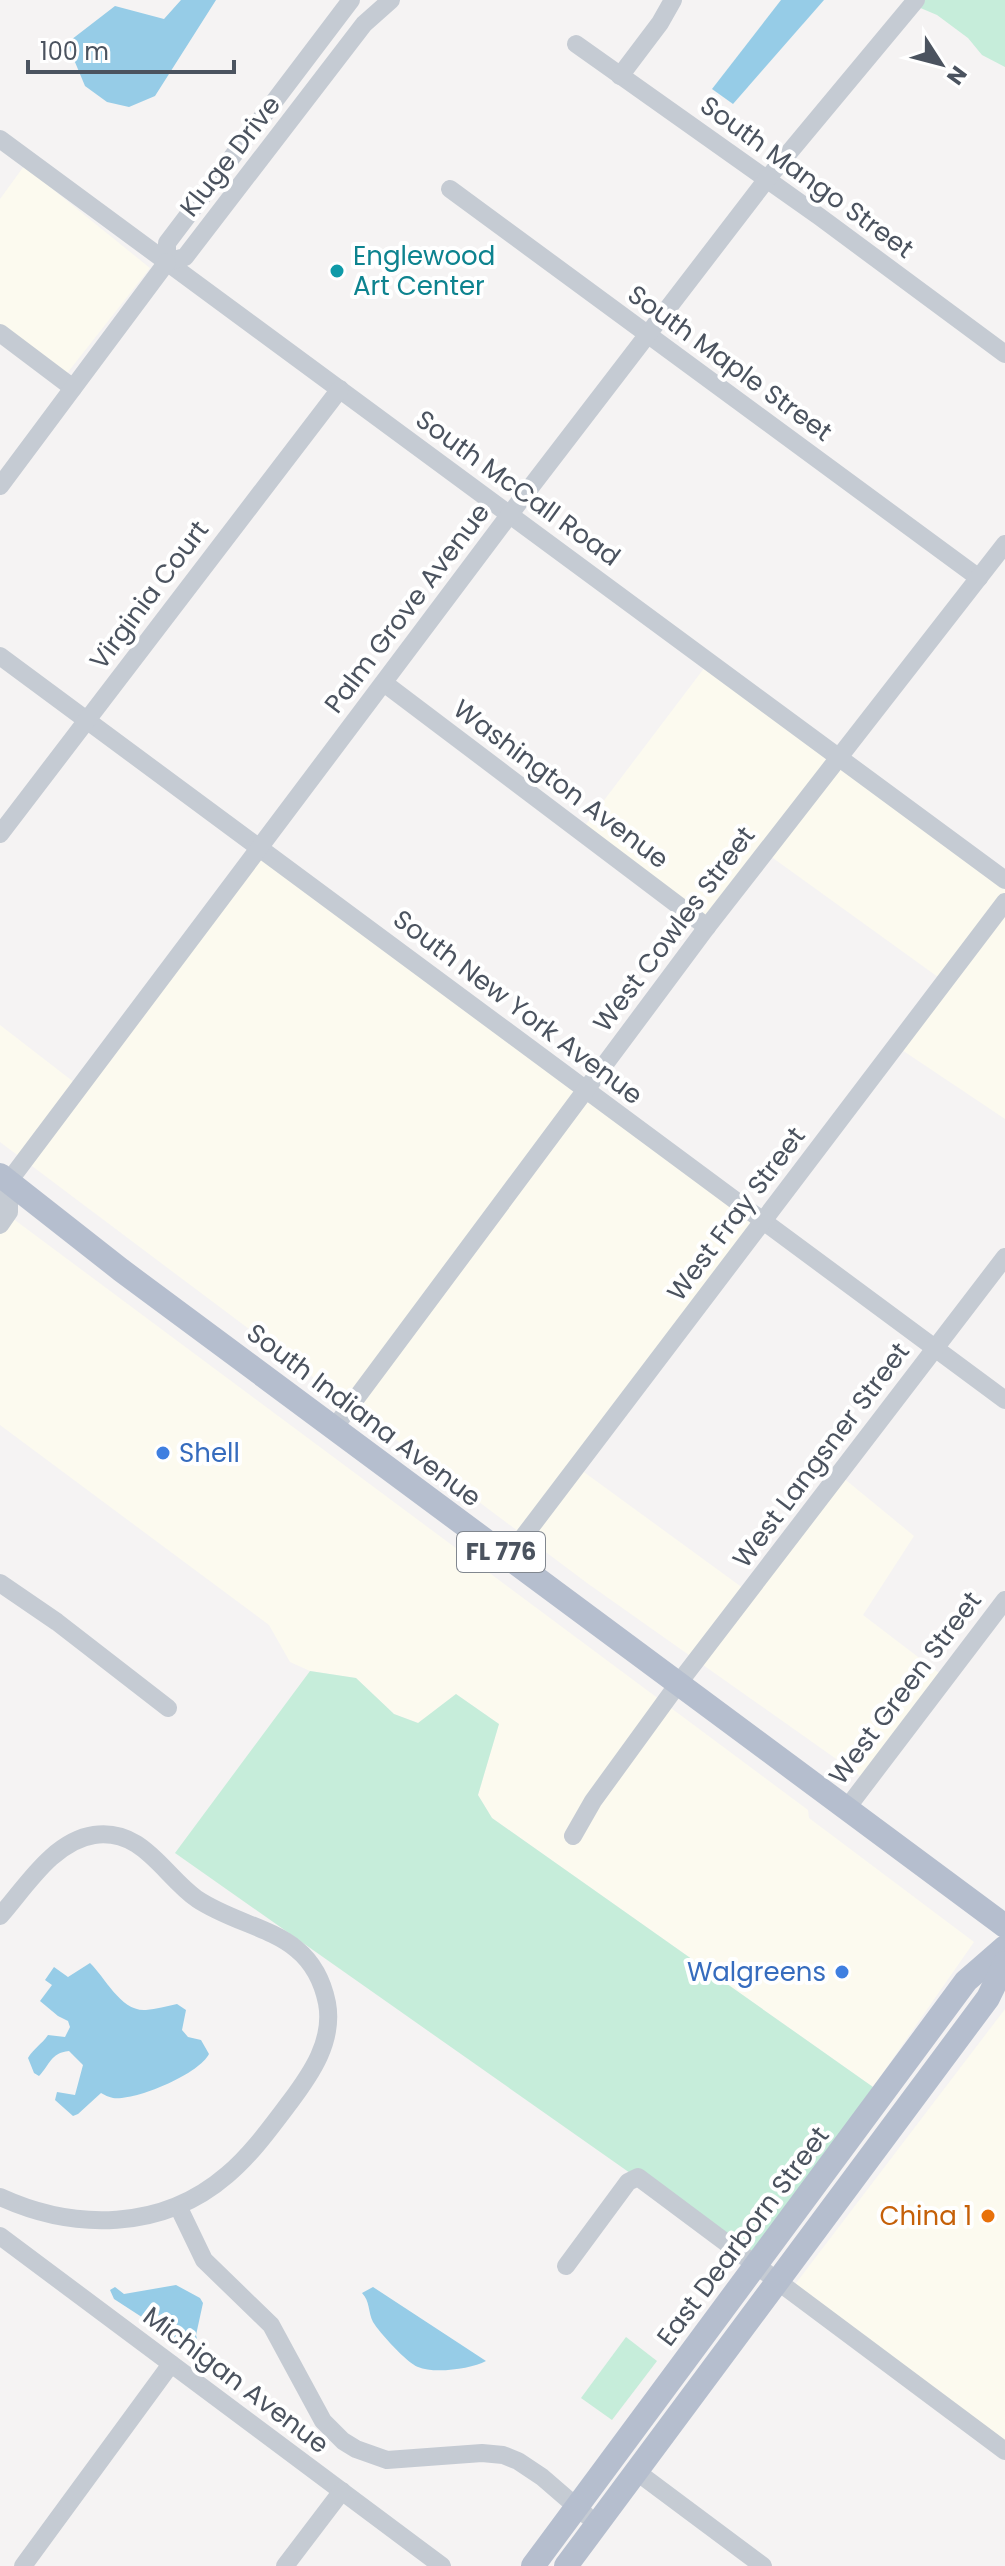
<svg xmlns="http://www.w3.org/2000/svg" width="1005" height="2566" font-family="Poppins,sans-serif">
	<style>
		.commercial { fill: #fcfaef }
		.green { fill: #c6edda }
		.water { fill: #96cce7 }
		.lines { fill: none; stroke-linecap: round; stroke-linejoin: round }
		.minor { stroke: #c5cbd3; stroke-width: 18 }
		.major { stroke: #b5bece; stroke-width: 24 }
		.culture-dot { fill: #0f9aa8; stroke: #fff; stroke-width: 3 }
		.shop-dot { fill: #3f7fe0; stroke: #fff; stroke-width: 3 }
		.food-dot { fill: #e8710a; stroke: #fff; stroke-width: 3 }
		.labels { text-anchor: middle; stroke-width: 8; stroke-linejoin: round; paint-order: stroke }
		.shield { fill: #fff; stroke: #81878f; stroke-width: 2 }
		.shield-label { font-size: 24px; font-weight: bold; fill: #4b535f }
		.street-label { font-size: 26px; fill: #4b535f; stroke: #fff }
		.culture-label { font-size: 26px; fill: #0d838f; stroke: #fff; text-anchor: start }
		.shop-label { font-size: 26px; fill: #366cbe; stroke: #fff; text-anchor: start }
		.food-label { font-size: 26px; fill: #c56008; stroke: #fff; text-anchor: end }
	</style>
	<rect width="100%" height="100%" fill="#f5f3f3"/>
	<g class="commercial">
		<polygon points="24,166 150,268 61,381 0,343 0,199"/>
		<polygon points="705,667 1005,889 1005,1119 899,1048 949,985 766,853 712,932 577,836"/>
		<polygon points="252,849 761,1225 577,1467 747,1591 836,1472 914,1536 863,1615 943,1676 866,1780 587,1583 0,1142 0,1025 75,1083"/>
		<polygon points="0,1209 808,1810 809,1818 974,1942 873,2087 492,1818 478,1795 499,1724 456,1694 419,1723 394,1714 356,1678 310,1671 290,1662 269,1625 0,1425"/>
		<polygon points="1005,2009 1005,2450 793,2287"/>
	</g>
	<g class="green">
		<polygon points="915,0 1005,0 1005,67 982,55 968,38 937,15 911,4"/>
		<polygon points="310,1671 356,1678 394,1714 418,1723 456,1694 499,1724 478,1795 492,1818 873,2087 751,2258 175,1853"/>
		<polygon points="626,2337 657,2361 612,2420 581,2398"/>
	</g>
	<g class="water">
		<polygon points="181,0 216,0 155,96 129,107 107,102 85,86 67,43 115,6 164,19"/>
		<polygon points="781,0 824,0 733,104 712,89"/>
		<path d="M90,1963C105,1977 121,2012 146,2010C156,2009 167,2006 177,2004L186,2010L182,2030L188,2037L201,2040L209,2054C199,2074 136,2101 113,2098C108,2097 105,2095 101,2093L78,2114L73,2116L55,2100L57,2092L75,2095L83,2065L69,2051C50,2053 50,2065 39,2076L34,2073L28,2058C33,2049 42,2044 48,2035L65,2037L70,2027L68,2021L58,2016L40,2001L52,1985L45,1980L54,1967L68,1977Z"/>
		<polygon points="176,2285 200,2298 203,2303 196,2335 198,2343 191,2349 114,2299 110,2290 115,2287 124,2294"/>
		<path d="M373,2287L486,2361C471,2369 434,2374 418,2367C407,2363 379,2332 373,2322C368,2312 370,2301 362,2293Z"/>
	</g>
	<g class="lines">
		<g class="minor">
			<polyline points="576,44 820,217 1005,354"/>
			<polyline points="620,76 660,23 673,0"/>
			<polyline points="0,139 1005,880"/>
			<polyline points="450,189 979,578"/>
			<polyline points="167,262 185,257 364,24 391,0"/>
			<polyline points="167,262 167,243 351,0"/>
			<polyline points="0,333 73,388"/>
			<polyline points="0,486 167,262"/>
			<polyline points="0,656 1005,1400"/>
			<polyline points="384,683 707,927"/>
			<polyline points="0,834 340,389"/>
			<polyline points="0,1188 9,1181 510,514 767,179 916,0"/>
			<polyline points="0,1225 9,1212 9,1181"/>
			<polyline points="334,1428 707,927 1005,544"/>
			<polyline points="508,1557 1005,902"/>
			<polyline points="0,1583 57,1622 168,1708"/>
			<polyline points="847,1808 1005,1600"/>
			<polyline points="573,1836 593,1801 678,1684 1005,1257"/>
			<path d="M0,1916C25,1888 53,1841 94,1835C143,1828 163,1875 197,1899C248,1933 312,1928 327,2003C334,2041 311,2074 290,2102C271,2127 251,2155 227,2175C162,2231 74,2231 0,2197"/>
			<polyline points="178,2206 204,2260 271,2325 323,2421 343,2441 356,2449 387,2460 482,2453 503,2455 518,2461 542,2477 586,2515"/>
			<polyline points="0,2236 442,2566"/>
			<polyline points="566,2266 628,2182 638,2177 1005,2451"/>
			<polyline points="637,2472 763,2566"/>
			<polyline points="23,2566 171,2364"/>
			<polyline points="285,2566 342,2491"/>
		</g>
		<g class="major">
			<polyline points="0,1175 121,1270 1005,1926"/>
			<polyline points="533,2566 966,1981 1005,1947"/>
			<polyline points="566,2566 988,1998 1005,1963"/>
		</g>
	</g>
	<circle class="culture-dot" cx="337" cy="271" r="8"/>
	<g class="shop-dot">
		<circle cx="163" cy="1453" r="8"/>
		<circle cx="842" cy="1972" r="8"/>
	</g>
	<circle class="food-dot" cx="988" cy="2216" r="8"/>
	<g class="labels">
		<rect class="shield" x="457" y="1532" width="88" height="40" rx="6"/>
		<g class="shield-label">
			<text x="501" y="1560">FL 776</text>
		</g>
		<g class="street-label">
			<text transform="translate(230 156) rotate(-52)" y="9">Kluge Drive</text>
			<text transform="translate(807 177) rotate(36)" y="9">South Mango Street</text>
			<text transform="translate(730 363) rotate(36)" y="9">South Maple Street</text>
			<text transform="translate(518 488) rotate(36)" y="9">South McCall Road</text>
			<text transform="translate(149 595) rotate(-53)" y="9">Virginia Court</text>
			<text transform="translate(407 608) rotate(-53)" y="9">Palm Grove Avenue</text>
			<text transform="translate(561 784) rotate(37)" y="9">Washington Avenue</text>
			<text transform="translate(674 929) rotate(-53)" y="9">West Cowles Street</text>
			<text transform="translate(518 1007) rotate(37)" y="9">South New York Avenue</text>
			<text transform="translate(736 1214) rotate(-53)" y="9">West Fray Street</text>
			<text transform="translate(364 1415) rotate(37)" y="9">South Indiana Avenue</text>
			<text transform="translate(821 1455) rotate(-53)" y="9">West Langsner Street</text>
			<text transform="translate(905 1688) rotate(-53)" y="9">West Green Street</text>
			<text transform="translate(743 2236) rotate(-53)" y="9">East Dearborn Street</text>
			<text transform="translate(236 2380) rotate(37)" y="9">Michigan Avenue</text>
		</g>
		<g class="culture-label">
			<text x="353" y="265">Englewood<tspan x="353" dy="30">Art Center</tspan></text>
		</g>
		<g class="shop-label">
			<text x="179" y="1462">Shell</text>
			<text x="826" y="1981" text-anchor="end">Walgreens</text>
		</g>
		<g class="food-label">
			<text x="972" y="2225">China 1</text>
		</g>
	</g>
	<g transform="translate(941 64) rotate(126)" stroke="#ffffff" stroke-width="6" paint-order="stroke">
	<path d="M0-6L14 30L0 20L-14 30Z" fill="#4b535f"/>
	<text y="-12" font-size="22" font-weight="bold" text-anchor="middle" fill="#4b535f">N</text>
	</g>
	<path d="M28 60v12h206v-12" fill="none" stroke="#4b535f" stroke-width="4"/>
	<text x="40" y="60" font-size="24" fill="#4b535f" stroke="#ffffff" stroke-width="6" paint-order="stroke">100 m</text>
</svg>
